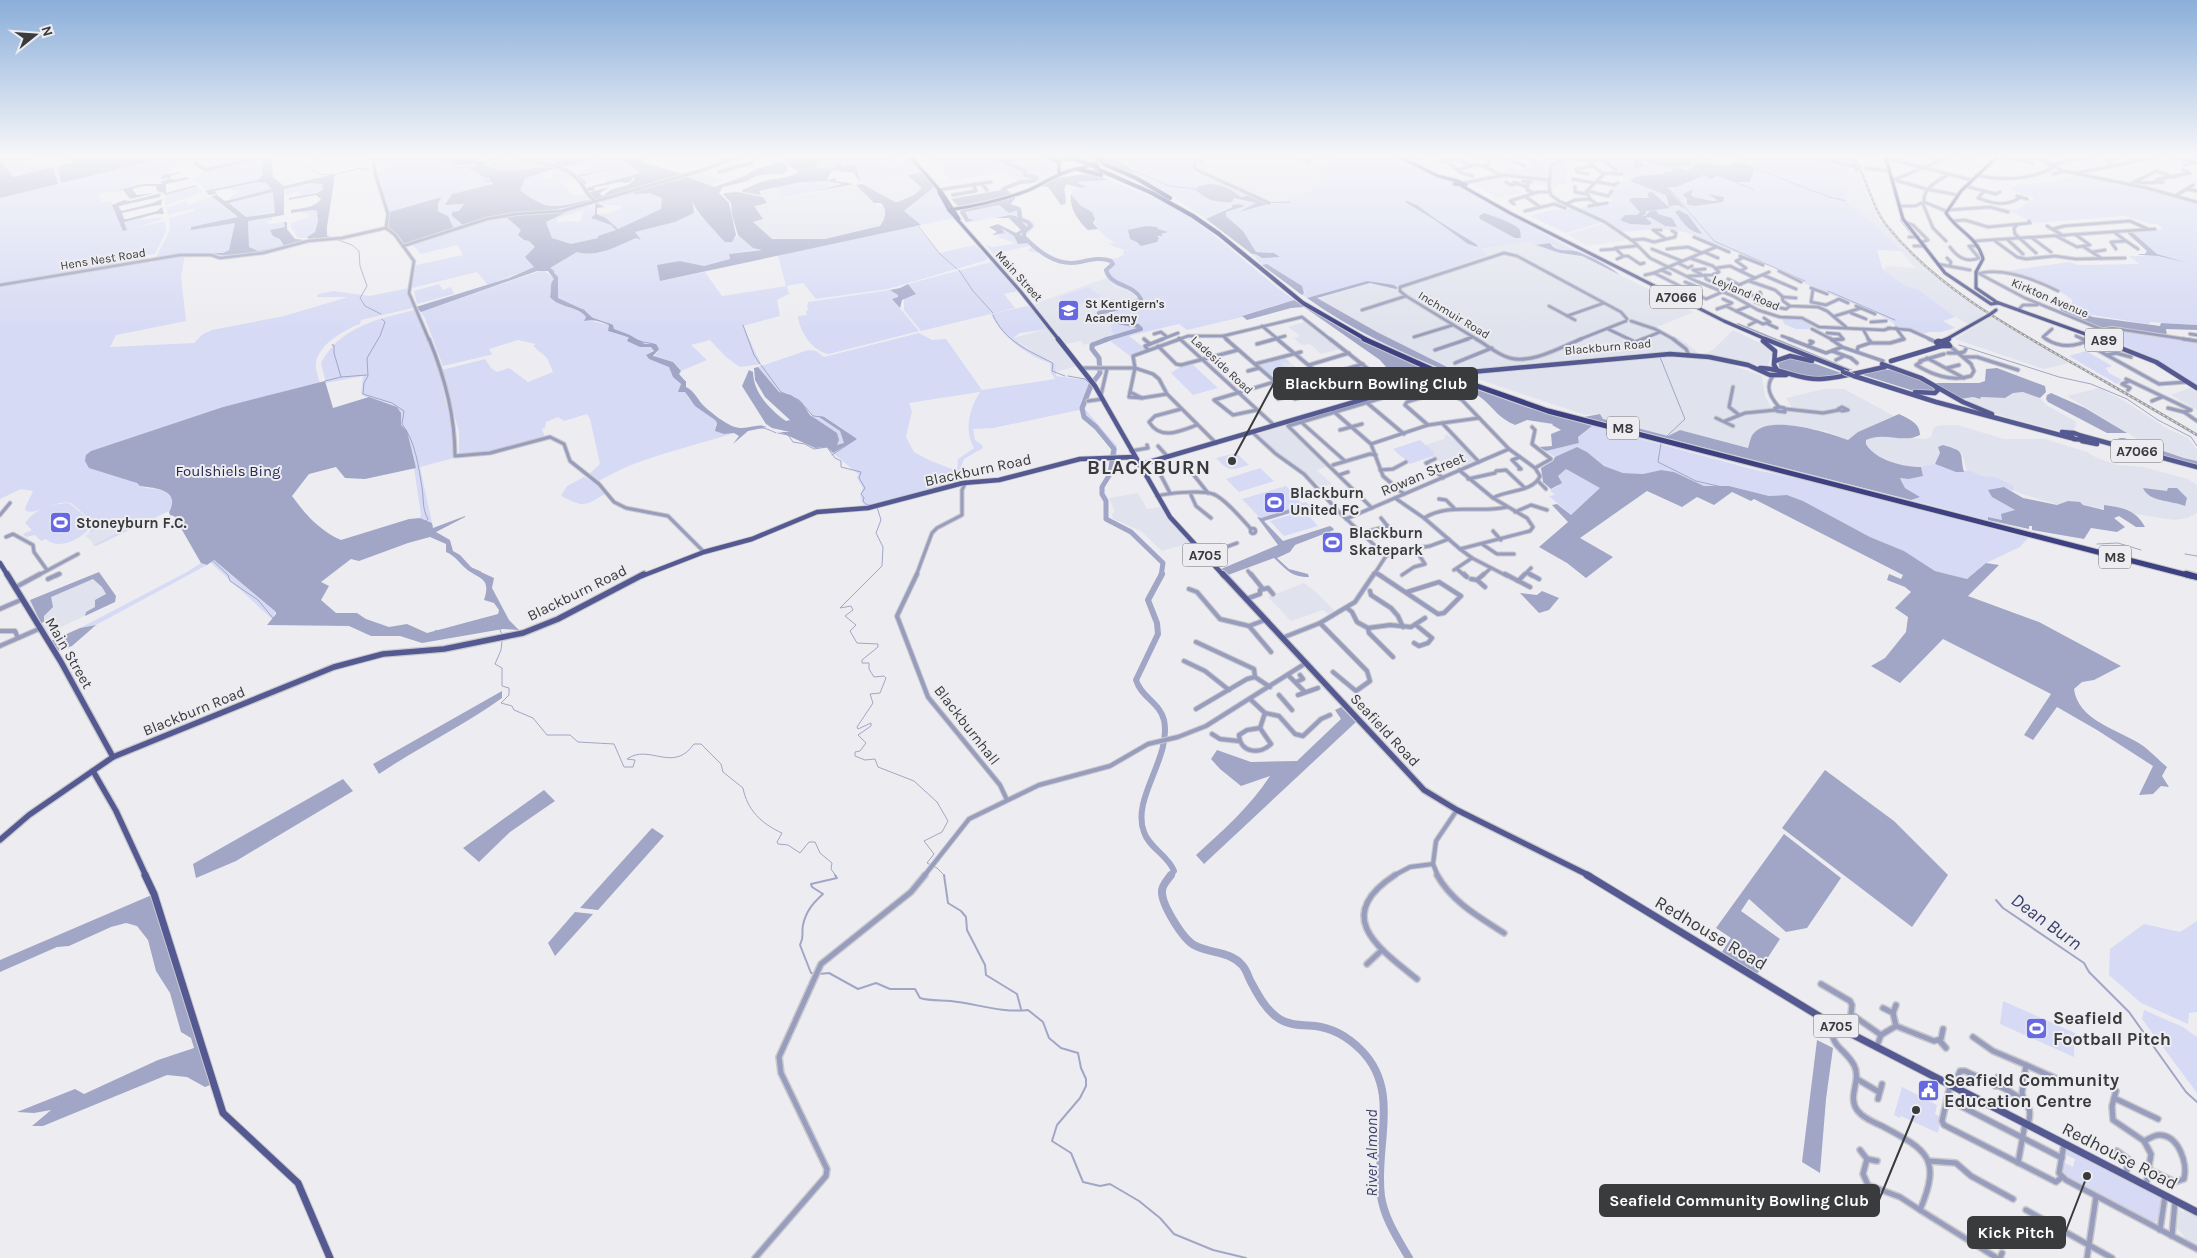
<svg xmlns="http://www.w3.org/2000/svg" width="2197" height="1258" font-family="Karla,sans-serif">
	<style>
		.built { fill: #e0e2ed }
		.green { fill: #d6daf4; fill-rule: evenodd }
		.forest { fill: #a1a6c6; fill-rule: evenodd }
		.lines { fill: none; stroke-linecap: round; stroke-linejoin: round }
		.stream-far1 { stroke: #a1a6c6; stroke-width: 1 }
		.stream { stroke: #a1a6c6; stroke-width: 2 }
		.river-far3 { stroke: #a1a6c6; stroke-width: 4 }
		.river-far2 { stroke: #a1a6c6; stroke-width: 5 }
		.river-far1 { stroke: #a1a6c6; stroke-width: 6 }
		.river { stroke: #a1a6c6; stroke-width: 8 }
		.minor-tunnel { stroke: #c9c9cd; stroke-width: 2.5; stroke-dasharray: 2.5 1; stroke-linecap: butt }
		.minor-far3-casing { stroke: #c9c9cd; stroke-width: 4.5 }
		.minor-far2-casing { stroke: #c9c9cd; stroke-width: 5 }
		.minor-far1-casing { stroke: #c9c9cd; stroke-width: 6 }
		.minor-casing { stroke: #c9c9cd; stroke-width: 8 }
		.major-far3-casing { stroke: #c9c9cd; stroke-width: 5 }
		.major-far2-casing { stroke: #c9c9cd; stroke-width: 6 }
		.major-far1-casing { stroke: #c9c9cd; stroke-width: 8 }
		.major-casing { stroke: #c9c9cd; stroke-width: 9 }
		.highway-far2-casing { stroke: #c9c9cd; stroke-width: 5.5 }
		.highway-far1-casing { stroke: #c9c9cd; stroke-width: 7 }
		.highway-casing { stroke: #c9c9cd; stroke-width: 9 }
		.minor-far3 { stroke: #989dbe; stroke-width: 2.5 }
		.minor-far2 { stroke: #989dbe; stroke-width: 3 }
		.minor-far1 { stroke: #989dbe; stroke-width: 4 }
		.minor { stroke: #989dbe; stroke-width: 5 }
		.major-far3 { stroke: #545992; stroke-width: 3 }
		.major-far2 { stroke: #545992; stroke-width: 4.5 }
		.major-far1 { stroke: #545992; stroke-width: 5.5 }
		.major { stroke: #545992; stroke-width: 7 }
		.highway-far2 { stroke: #3d4081; stroke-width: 4 }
		.highway-far1 { stroke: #3d4081; stroke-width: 5 }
		.highway { stroke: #3d4081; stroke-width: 6 }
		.rail-casing { stroke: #9c9c9f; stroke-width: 2.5 }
		.rail { stroke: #ededf1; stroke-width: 1; stroke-dasharray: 2.5; stroke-linecap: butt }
		.major-bridge-far1-casing { stroke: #c9c9cd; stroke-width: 5; stroke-linecap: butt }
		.major-bridge-casing { stroke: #c9c9cd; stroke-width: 6; stroke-linecap: butt }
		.highway-bridge-casing { stroke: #c9c9cd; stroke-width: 5.5; stroke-linecap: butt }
		.major-bridge-far1 { stroke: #545992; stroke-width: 3 }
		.major-bridge { stroke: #545992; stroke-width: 4.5 }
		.highway-bridge { stroke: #3d4081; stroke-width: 4 }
		.labels { text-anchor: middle; stroke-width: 4; stroke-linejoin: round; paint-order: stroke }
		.far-street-label { font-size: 12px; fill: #3a3b3c; stroke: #ededf1 }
		.far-poi-label { font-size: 12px; font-weight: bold; fill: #3a3b3c; stroke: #ededf1; text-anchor: start }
		.shield { fill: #ededf1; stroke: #707072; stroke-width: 1 }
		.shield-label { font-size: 14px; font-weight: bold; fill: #3a3b3c }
		.street-label { font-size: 15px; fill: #3a3b3c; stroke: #ededf1 }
		.park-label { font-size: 15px; fill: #262853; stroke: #ededf1 }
		.poi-label { font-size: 15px; font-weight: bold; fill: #3a3b3c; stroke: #ededf1; text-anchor: start }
		.water-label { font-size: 16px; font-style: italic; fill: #393d6a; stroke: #ededf1 }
		.near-street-label { font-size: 18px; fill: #3a3b3c; stroke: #ededf1 }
		.near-poi-label { font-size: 18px; font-weight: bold; fill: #3a3b3c; stroke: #ededf1; text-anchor: start }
		.near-water-label { font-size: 19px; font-style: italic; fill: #393d6a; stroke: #ededf1 }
		.district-label { font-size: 20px; font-weight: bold; letter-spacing: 1px; fill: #3a3b3c; stroke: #ededf1 }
		.leader { fill: none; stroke: #3a3b3c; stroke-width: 2 }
		.callout-dot { fill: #3a3b3c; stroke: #ededf1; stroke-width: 2 }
		.callout { fill: #3a3b3c; stroke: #3a3b3c; stroke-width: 2 }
		.callout-label { font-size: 16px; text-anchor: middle; font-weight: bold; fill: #fff }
	</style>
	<rect width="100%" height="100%" fill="#ededf1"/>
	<g class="built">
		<polygon points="1196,155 1342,155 1321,165 1326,172 1311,191 1280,203 1269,204 1210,178 1213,177 1198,169 1197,166 1207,161"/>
		<polygon points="1853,169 1860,170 1863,179 1862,185 1865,185 1865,191 1880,222 1915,256 1985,313 1970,325 1945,311 1917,289 1906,286 1883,270 1887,266 1915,268 1895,244 1849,205 1838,180 1839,177"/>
		<polygon points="907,175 922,188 914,195 898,202 895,202 862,184"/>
		<polygon points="1493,177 1501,182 1522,192 1498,198 1471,183"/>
		<polygon points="856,185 878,207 884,206 885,213 880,226 825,239 772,239 752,222 754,206 767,203 758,191 776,187 784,199"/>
		<polygon points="1605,223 1629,240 1587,246 1567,234"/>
		<polygon points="1528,242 1560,253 1582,256 1694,312 1657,327 1685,342 1707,360 1732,365 1762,376 1765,396 1771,407 1792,408 1786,398 1824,389 1844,389 1894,416 1858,432 1848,440 1825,431 1789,425 1773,426 1751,439 1749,448 1680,430 1668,436 1603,419 1600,414 1585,415 1453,371 1377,332 1316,298 1370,283 1392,287 1488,255 1480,249"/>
		<polygon points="1106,278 1113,286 1132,292 1139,300 1100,310 1104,321 1110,323 1113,335 1084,345 1081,341 1066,344 1034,304"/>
		<polygon points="1991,317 2020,334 2069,363 2044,369 1955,339"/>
		<polygon points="1307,321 1342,349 1321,354 1310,344 1304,345 1300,344 1294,338 1300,336 1288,327"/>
		<polygon points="1047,329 1063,347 1078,366 1055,372 1055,364 1053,361 1041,357 1013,338"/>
		<polygon points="1733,330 1762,344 1772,353 1768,365 1757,365 1705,354 1713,350"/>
		<polygon points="2065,356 2197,433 2197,437 2111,387"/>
		<polygon points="1284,357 1323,391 1296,398 1258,365"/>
		<polygon points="2192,387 2197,390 2197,410 2171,395"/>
		<polygon points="2099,388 2121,399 2168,429 2188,438 2197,449 2197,461 2154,449 2067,396"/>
		<polygon points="2023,392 2040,398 2046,405 2075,421 2077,424 2073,431 2063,432 2010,418 1983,410 1960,399 1973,397 1976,399 1980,397 2005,398 2013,393"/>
		<polygon points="1284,425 1328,466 1317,470 1332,484 1321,487 1299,468 1276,452 1257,434"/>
		<polygon points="1944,425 1957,425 2004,439 2045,439 2087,452 2097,458 2117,465 2143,467 2188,479 2197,485 2197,513 2188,518 2174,520 2081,505 2063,506 2022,494 1970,472 1966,468 1962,454 1947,446 1941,446 1940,457 1935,463 1926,469 1902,466 1876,455 1865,446 1865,441 1876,435 1925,439 1931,437 1933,429 1937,426"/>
		<polygon points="1446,434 1463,447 1475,461 1462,467 1454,461 1444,464 1419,447 1444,439"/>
		<polygon points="1138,493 1147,509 1160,507 1190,543 1162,551 1141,531 1113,519 1112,514 1115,512 1109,498"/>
		<polygon points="114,521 132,526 93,545 92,541 85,536"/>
		<polygon points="97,573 115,601 47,634 29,601"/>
		<polygon points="1304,583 1316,592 1335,611 1328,614 1323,610 1291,621 1268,597"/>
		<polygon points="2184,1208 2197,1215 2197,1246 2189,1242 2177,1228 2179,1210 2184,1213"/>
	</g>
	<g class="green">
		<path d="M0,155H38L34,156L33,161L28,163L30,167L47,162L51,163L53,167L58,166L61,183L153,160L150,156L154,155H191L190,158L194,163L172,168L171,170L173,171C159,177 149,174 136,181L140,185L99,194L101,201L94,203L114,200L111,201L114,205L123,231L127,230L123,222L144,217L142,220L163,217L161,220L129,229L165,221L166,231L155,254L113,260L119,264L0,284V198L57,184L53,168L13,177L0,160Z"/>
		<polygon points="195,155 262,155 263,175 258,180 207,191 193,179 205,171 193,159"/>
		<polygon points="371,155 446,155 441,159 444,159 445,162 457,166 478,166 478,171 489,178 493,184 452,194 450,206 464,204 456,221 464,226 454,229 444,213 438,211 438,203 442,197 389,212 377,171 394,166 388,166 384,163 376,164"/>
		<path d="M534,155H584L556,161L557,165C581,167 607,146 628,163L577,176L574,174L593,167C586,163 585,166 578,167C563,168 535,168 523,158Z"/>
		<polygon points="814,155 851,155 853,159 876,155 893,155 879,158 888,168 906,164 898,155 906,155 921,171 860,183 856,166 849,164 832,169 814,167 819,159"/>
		<polygon points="913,155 1035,155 1055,162 1058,170 1041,182 1011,186 1020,181 1002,172 951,181 928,155 915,157"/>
		<path d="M1109,155H1193L1195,159L1193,172L1207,176L1206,179L1210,178L1249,195L1242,197L1234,192L1198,193C1213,204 1219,196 1234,198C1243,200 1250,203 1259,203L1240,210L1239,212L1252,207L1280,203L1311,191L1325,172L1321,165L1342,155H1394L1450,181L1481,198L1480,201L1486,202L1576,251L1559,250L1550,243L1536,245L1528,242L1481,249L1488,255L1396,286L1367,281L1307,298L1302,295L1305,292L1297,283L1267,264L1262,265L1252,254H1255L1259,257H1279L1274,253L1256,252L1243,231L1226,216V212L1240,204L1234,205L1206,219L1167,193L1130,174L1135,170Z"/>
		<path d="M1599,155H1634C1650,168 1671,167 1691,165V161L1695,157L1728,166H1719L1708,162L1688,171L1674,172L1717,176L1737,182L1754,168L1736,161L1744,155H1848L1855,165L1839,177L1838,180L1849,205L1877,227L1902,251L1877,250L1883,270L1906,286L1917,289L1955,317L1943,321L1955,328L1941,332H1929L1923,334L1909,329L1895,327L1894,323L1880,315L1808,285L1789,274L1685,232L1660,229L1620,232L1578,208L1606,204L1614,200L1607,197L1615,187L1614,185L1624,180L1622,172ZM1642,175H1655L1677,197L1678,205L1667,203V195L1630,180ZM1632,198H1649L1669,208C1650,208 1645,215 1630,200ZM1656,210L1658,214L1670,217L1669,227L1650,217L1646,218L1651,222L1649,225L1630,224L1620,219L1625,215L1645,216L1650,211Z"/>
		<path d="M1564,156L1565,159H1572L1575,162L1573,165L1567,166V185L1558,184L1557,188L1532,184L1533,178C1521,176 1509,178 1497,179L1489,173L1499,176L1495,171L1512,168L1517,170C1526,169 1527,166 1532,163C1542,158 1553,157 1564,156Z"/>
		<path d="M520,158L529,163L550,167C528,171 503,175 483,164L492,160L500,162Z"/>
		<polygon points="629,164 640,174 605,183 606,178 603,177 586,184 578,177"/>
		<path d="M560,169L575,179L560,182L570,190L568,191L573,196L584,194L590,200C559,205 547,215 519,190L524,178L542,173L545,179L552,178V171Z"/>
		<polygon points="698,172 700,173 722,181 710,186 686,177 685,175"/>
		<path d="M2080,175L2153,190L2197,202V325L2151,322L2148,324L2086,314L2067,306L2059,305H2072V300C2051,283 2035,280 2009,274L2005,271L2069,262L2079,265L2139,264L2129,256H2158L2185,263L2157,254L2132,232L2163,229L2157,224H2151L2124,216L2035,223L2007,210L1992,207L2016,210L2035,198L2011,190L2016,185L2052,182Z"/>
		<path d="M1109,180C1132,189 1155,197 1176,209C1219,234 1253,271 1294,300L1244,315L1242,317L1187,330L1179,324L1129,336L1146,349L1130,356L1106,338L1113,335L1110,323L1097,318L1095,315L1096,312L1100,310L1139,299C1131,285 1106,291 1104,270L1109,264L1108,262L1098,260L1064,264L1039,253L1027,251L1031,247L1030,246L993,254L985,244L993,247L1016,243L997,237L1003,236L992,235L1005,233L998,226L1014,236L1018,244L1028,242L1019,234L1028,228L1008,215L966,223L965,222L974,220L969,219L965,212L999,205L1010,208L1006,205L1007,199L1002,201L1013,197L1015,199L1010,203L1011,205L1021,208L1024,220L1033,222L1035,225L1034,228L1026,235L1042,251L1067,262L1099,258L1115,259L1123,255L1124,250L1108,244L1115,243C1102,235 1094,227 1092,212L1080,205L1071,194L1074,189L1085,187L1072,183Z"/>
		<polygon points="826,181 843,185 783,198 776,187 801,182"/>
		<polygon points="257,182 266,183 272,189 230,199 229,198 238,192 228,188"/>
		<polygon points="311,183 322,184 323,190 301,196 298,191 283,196 284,189"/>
		<polygon points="197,186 203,192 166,205 165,195"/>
		<polygon points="934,187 954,218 921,225 904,211"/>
		<polygon points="273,192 275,210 284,210 247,217 229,203"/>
		<polygon points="631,192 635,194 649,193 662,198 661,209 618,229 606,218 598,214 610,213 622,207 621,205 603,205 599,201"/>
		<polygon points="211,197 238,218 229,250 223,253 186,254 155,259 170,230 169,218 195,211 193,209 168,215 167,208 186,201 188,205"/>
		<path d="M691,200L696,211L714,230L736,238L738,235L753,248L762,249L729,254L730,259L704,266L680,261L660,281L705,272L722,296L786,286L778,255L916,226L939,253L975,245L987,257V260L888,289L816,299L803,283L787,286L789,294L777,300L780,316L743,326L761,364L740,367L726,357L710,340L691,345L707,360L681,371L673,362L654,357L657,352L651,343L645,344L630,335L617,331L602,321L593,318L582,309L558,298V277L550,268L577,252C598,258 617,246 636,238L640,240L634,232L675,222L694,213Z"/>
		<polygon points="593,203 588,209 558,218 557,222 580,221 583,212 594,205 595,214 591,218 611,225 616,230 614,231 598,236 599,238 571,244 552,238 546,222 566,213 568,210"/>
		<polygon points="1570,206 1603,222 1566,233 1530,216 1546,211 1570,209"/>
		<polygon points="313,210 317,211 318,221 315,232 307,236 309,238 298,238 291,228 291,223 307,218 309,213 303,214 303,211"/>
		<polygon points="272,216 272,220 267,221 268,224 284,222 285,227 270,230 280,239 285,246 258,251 249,248 248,220"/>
		<polygon points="505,216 521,230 521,236 524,240 529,241 535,247 534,267 488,285 477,272 412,288 416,265 463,255 457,245 421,254 412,244 486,220"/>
		<path d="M185,255L181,276L186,321L116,335L110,347L194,343L203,334L212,330L284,316L348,297H317L318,294L334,291L369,296L409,288L408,296L413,308L361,320L360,324C345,329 318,345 316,363C315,369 318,377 320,383L223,407L91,451C107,462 123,473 139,485C147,491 159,486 168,494C175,500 173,504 169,511L96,546L93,545L131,526L114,521L88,534L95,524L71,503C54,500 38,515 26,511L25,508L33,491L21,489L0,499V286L151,261L150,263H153L154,260Z"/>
		<polygon points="991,262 1018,291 1004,294 1015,308 921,331 904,310 904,298 916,293 908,284"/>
		<path d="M543,270L555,279L550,297C560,309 580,306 588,320L609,325L608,331L629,337L651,347L654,350L646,355L649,359L669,366L690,400L715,420L717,423L715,426L724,434L734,433C689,448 641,456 599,481L589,474L600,464L590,419L587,414L564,421L558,417L546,422L545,428L542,429L545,437L494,451L459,455V432L442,370L485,359L491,368L497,372L509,368L528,382L553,372L547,358L533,346L536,344L518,340L489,349L492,354L490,355L443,366L425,318L421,312Z"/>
		<polygon points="439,284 443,290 451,287 454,294 417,304 414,291"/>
		<polygon points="1088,287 1101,296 1072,307 1059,297"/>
		<path d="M890,290L898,295V297L892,299L919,331L829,354C813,352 799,331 798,316L807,315L806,311L809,310L807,307L808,302Z"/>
		<path d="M1027,306L1032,309L1047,329L1020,333L1013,338L1026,348L1055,364L1056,376L1079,379L1088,377L1094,386L1085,409L1117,446V458L1109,457L1111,449C1103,434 1086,425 1079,410L993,428L973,429L975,440L982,445L983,448L964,459L961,467L967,480L865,507C860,499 859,497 863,488L857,478L858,474L833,453L857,439L824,417H819L840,431L845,443L837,445L802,403L791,395L779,392L758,367L808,350L816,351L824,357L919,333L932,340L946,339L982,390L1055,379L1051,373L1050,363C1026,355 1002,337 991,314ZM980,392C969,409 964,431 974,448L958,459L957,471L929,460L914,452L906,437L912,411L909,403Z"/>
		<path d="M414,310L436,359L453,432L454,458L420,467L432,523L420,518L421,515L414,468H416C411,454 404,440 401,426C400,420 403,413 397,408C390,401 370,401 361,394L363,376L326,383L321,363C340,327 377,319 414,310Z"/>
		<polygon points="1782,318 1800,318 1812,325 1809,329 1796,329 1784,324"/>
		<polygon points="2110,329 2197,343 2197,385 2153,358 2116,342"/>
		<polygon points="2086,351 2112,366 2106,368 2109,373 2122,380 2117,384 2069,356"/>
		<polygon points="1284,357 1290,363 1281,362 1287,370 1270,375 1258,365"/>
		<polygon points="1191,363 1218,388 1193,395 1171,373 1180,367"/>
		<polygon points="1592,426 1756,470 1803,480 2028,538 2020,547 1986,563 1967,579 1935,571 1904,551 1870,537 1803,501 1787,495 1769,496 1729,486 1704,486 1674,472 1661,470 1643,474 1623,473 1604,466 1587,452 1577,447 1555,457 1546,451 1579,443 1578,437"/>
		<polygon points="1420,440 1434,452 1433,455 1444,464 1433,456 1410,464 1393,449"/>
		<path d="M1236,453L1249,465C1231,470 1230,473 1216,458Z"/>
		<path d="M1935,464C1944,468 1959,474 1968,470L1981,476L1995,477L2014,486L2013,491L2004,487L1992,497L2015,510L2003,520L1989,517L1988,520L1911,500L1919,497L1905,488L1900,477L1909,479L1923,476L1921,467Z"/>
		<polygon points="1260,468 1274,481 1239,492 1226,479"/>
		<polygon points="1566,469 1601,488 1571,515 1549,496 1555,495 1550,490 1558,486 1558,476"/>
		<path d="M584,477L598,485L605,494C583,507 584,507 561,496L567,486Z"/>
		<polygon points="1286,486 1301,503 1306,502 1317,513 1313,514 1304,505 1260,518 1242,499"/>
		<path d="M69,503L93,523C86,537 59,552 46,539L41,541L35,535L26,537L23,534L32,530L25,523C35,509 51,504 69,503Z"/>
		<polygon points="1304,511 1318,526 1284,536 1270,521"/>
		<polygon points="214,560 276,612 272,619 210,562"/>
		<polygon points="201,563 207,565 96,625 80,628 187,572"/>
		<polygon points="2197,921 2197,1012 2189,1013 2188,1024 2141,1003 2109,975 2110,949 2144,924 2180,932"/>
		<polygon points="2003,1001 2075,1033 2074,1057 2000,1024"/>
		<polygon points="2144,1010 2183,1027 2197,1037 2197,1093 2142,1019"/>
		<polygon points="1902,1087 1937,1105 1935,1114 1941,1117 1938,1133 1901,1116 1900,1118 1894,1115"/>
		<polygon points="2067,1151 2072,1151 2163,1195 2159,1220 2153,1223 2069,1179 2063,1172 2065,1163 2073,1167 2075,1159 2066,1155"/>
	</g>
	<g class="forest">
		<polygon points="68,155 154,155 151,156 153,161 61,183 58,166 72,163"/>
		<path d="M262,155L271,156L273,177L284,186L359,168L373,169L365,171L360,169L335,175L326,233L327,236L331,237L309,239L307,237L315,232L318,221L317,211L313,210L291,213V210C301,208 315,208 321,199L316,195L289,200V198L317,193L323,190L322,184L311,183L284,189V215L248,221L249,247L258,251L284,246L280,239L273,236L270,230L285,227L284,222H287V229L295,239L305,240C284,247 233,262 213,253H223L229,250L235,223L191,230V227L238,217L211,196L217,195L225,201L272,189L266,183L257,182L215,191L217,194L209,195L205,191L258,180L263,175ZM273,192L275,213L246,217L229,203Z"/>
		<path d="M446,155H470L469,156L479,162L509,155L518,157L513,158L510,156L492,160L483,164C509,179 533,164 557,168L525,178L520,190C550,214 556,206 590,200L589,203C547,213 506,212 464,226L452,216V212L459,211L464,204L445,205L452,194L493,184L489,178L482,176L478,171L471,170L470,168L477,166L475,164L457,166L440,159Z"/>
		<polygon points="584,155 605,155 566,166 553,165 556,161"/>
		<path d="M624,155H639L644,163L682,174L595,200L587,193L610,187L601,192L600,194L603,196C606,194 609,190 613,189C621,186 630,187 635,178H632L631,182L624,183L621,182L595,187L594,189L596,190L586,192V188L640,173L629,164L579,177L586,182L585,185L564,169L567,168L577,176L628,164L621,158Z"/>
		<path d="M801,155H814L820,159V162L815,167L832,169L840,163L843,167L849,164L856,166L860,183L854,173L832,170L827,180L835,178L837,179L835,181L854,184L813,192L843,184L826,181L801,182L759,191L761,195L743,192L742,190C750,187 757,183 765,181C778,177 788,180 799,171L792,168L785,159Z"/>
		<path d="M1101,155H1109L1137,173C1126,175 1104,167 1101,155Z"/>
		<polygon points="1629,155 1638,158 1635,155 1705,155 1703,157 1726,165 1694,156 1690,160 1690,164 1667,167 1640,159 1644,167 1639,166 1638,169 1634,168 1634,158"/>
		<polygon points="0,160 13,177 53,167 58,184 0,198"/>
		<path d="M783,161L787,166L788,170L783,174C774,173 754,174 748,181L723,187L719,193L729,203L736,235L732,242H725L722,239C713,228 696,213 692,200L694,213L675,222L635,232L641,240L636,238C617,246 598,258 577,252L550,268L558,277V298L582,309L593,318L613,325L614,329L630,335L645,344H656L659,349L653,356L673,362L681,371L679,374L686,382V387C695,391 698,401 705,407C713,414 723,422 732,426C747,432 755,422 767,427L748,431L733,444L739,436L734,433L724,434L715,431L717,423L715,420L695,406L685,392H678L681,384L673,377L669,367L649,359L646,355L654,351L651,347H640L627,341L629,337L608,331L609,325C602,321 591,319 584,321L586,317C578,306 559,308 550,297C552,290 549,284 554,279L548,271H537L421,312L416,307L509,278L534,267L525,257L535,247L529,241L524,240L518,235L521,230L505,216L568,210L569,211L546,222L552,238L571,244L598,238V236L616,230L611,225L591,218L595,214V202L605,207L597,208V214L606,218L618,229L661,209L662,198L649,193L635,194L631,192L684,176L714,187L740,178L757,169Z"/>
		<path d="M1736,161L1754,168L1750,182H1737L1717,176L1710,179L1702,174L1703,176L1676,187H1667L1685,209L1678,205L1669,206L1666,195L1630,181C1638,173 1653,176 1664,174V172H1674L1671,170L1675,167L1688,171C1705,152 1718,174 1736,161Z"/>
		<polygon points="180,172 182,173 172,175 170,178 175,180 186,177 189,179 166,184 166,193 196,185 197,186 165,195 164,193 157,191 156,186 143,186 132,189 137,195 155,193 130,199 123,190 110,192 144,184 163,184 160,182 170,178 161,179 162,175"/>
		<path d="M922,172L934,187L904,211L921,225L660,281L657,265L680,261L704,266L730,259L729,254L762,250L753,248L738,235L732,215L731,203L723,194L725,193L738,192L763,197L767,203L754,206L763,219L753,222L772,239H825L880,226C885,219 888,210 881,203H874L856,185L862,184L895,202H898L914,195L922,188L907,175Z"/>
		<path d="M1085,174H1093L1109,180L1076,182L1086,187L1080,188L1067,184C1061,189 1068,197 1065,204L1061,205L1048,187L1040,186L1057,178Z"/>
		<path d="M1208,184C1222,184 1231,189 1241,197L1249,195L1269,204L1238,212L1256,203L1234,198L1232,202C1219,203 1205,200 1196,190L1197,187Z"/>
		<polygon points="1001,190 1009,196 958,206 951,199"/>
		<polygon points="1691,190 1693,191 1691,194 1693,197 1713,201 1717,201 1716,199 1707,194 1724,197 1723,202 1694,206 1687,204 1687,198 1682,195"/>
		<polygon points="1652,192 1670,208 1646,211 1645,215 1641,215 1645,216 1650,211 1656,210 1658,214 1672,218 1677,227 1665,226 1650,217 1646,218 1652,223 1649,225 1630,224 1620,220 1625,215 1637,215 1640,212 1629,200 1632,198 1649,198 1647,193"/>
		<polygon points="161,193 160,197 119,206 119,208 122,211 153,203 162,199 161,205 153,206 122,213 124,219 127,219 157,211 162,207 164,214 156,214 124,222 127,230 123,231 112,205 124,200 130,201"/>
		<path d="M1071,194L1080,205L1092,212L1095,219L1093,223L1098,229L1088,230C1078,221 1069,208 1071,194Z"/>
		<polygon points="442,197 438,203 438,211 448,216 454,229 405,245 398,235 388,228 389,212"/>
		<polygon points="1008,199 1006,205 1018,210 1009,213 999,205 965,212 969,219 974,220 966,222 960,213 961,209"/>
		<polygon points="1407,201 1417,205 1440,222 1476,244 1478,247 1468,244 1435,220 1405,202"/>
		<polygon points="1240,204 1245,206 1226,212 1226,216 1243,231 1256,252 1274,253 1280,257 1262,258 1255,254 1252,254 1206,219 1232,207 1232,205"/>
		<path d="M1679,210L1688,215L1702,234C1686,230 1685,224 1675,212Z"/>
		<path d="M1484,213C1490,215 1517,224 1520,230C1521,233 1520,236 1521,238H1515L1480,219L1479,216Z"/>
		<polygon points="1009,215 1016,216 1028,228 1020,234 1028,243 1018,244 1014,236 1001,228 1005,233 992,235 997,232 989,227 998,224 1016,233 1021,230 1009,218 995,218"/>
		<polygon points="1146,226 1157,227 1158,229 1168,232 1161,234 1163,236 1157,236 1159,238 1157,242 1141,246 1137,242 1130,239 1128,230"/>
		<polygon points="2126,232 2132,232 2157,254 2187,263 2158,256 2140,255 2138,254 2145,254 2147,251"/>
		<path d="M1550,243C1557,254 1569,248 1579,252C1593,258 1608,265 1620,275L1582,256L1560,253L1536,245Z"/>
		<polygon points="1267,264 1302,286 1304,293 1302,295 1262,265"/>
		<path d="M1367,281L1394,285L1398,288L1396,289L1370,283L1317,298L1377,332L1457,372L1451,373C1401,352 1351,330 1307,298Z"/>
		<polygon points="908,284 916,294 902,300 900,308 892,299 898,297 898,295 890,290 900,288"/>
		<polygon points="1294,300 1354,336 1440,376 1403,386 1383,368 1386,367 1380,360 1304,307 1291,308 1247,320 1242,316"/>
		<polygon points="2059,305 2067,306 2093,317 2160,326 2161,323 2197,325 2197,330 2166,329 2167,336 2118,328 2100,328 2061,311"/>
		<polygon points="1738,323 1853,370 1848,370 1736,324"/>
		<path d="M1787,358L1805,360L1841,373C1819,380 1801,376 1780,370L1778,362Z"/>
		<path d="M758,367L779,392L791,395L802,403L810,415L837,433L839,440L837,445L844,443L840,431L819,417H824L857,439L833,453L827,447L815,448L780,432H790L772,428L766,424L742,386L749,370L753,372C753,392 770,410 786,421L790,420L765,397L755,380L754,368Z"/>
		<polygon points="1997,368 2045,386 2046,392 2040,398 2023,392 2013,393 2005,398 1981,397 1980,399 1973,397 1960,399 1934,383 1979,383 1985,381 1986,369"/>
		<path d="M1883,369C1900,371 1927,375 1936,391L1920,393L1860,374Z"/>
		<path d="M1444,378L1526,407L1592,426L1578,437L1579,443L1546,451L1539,447L1552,446L1551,434L1561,430L1552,425L1553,424L1527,420L1515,425C1498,417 1498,413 1485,401C1475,392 1456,381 1442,381C1428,382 1410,390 1397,395L1395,392Z"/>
		<path d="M325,381L333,408L369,397L397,407L401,413V425L407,431L416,468L365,479L345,478L336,467L309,474L292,496C305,514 320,531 341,540L409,519L420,518L432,523L433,528L465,516V517L436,532L450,540L453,551L460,555L472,568L494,578L492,588L509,620L519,630L503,629L422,643L400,636H371L349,626L267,625L276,614V612L214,560L207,565L201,563L174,516L170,515L169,512C181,490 156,488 140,486L137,483L89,468L85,461L86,455L91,451L223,407ZM430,537L446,544V552C455,556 458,561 464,567C478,580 492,576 484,600L494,603L499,610L498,614L427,633L407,624L389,627L366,619L357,613H336L321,600L329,586L321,582L351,559L359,561L408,543Z"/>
		<polygon points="2051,393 2085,408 2127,433 2107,433 2048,402 2046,399 2047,395"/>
		<path d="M1600,414L1603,419L1668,436L1680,430L1748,448C1750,443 1750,437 1754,433C1770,414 1829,433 1848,440L1858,432L1899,414C1909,419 1920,423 1920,435C1903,444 1884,431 1866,440V444C1875,460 1903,467 1921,467L1923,476L1909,479L1900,478L1905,488L1920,497L1911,500L1584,417Z"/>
		<polygon points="2118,438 2124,438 2184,458 2197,461 2197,465 2138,450"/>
		<path d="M1943,445C1967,452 1959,452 1964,472H1956L1935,464L1940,453L1938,447Z"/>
		<path d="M1577,447L1587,452L1604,466L1623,473L1643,474L1661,470L1674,472L1704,486H1729L1769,496L1787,495L1803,501L1870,537L1904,551L1935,571L1967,579L1986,563L1999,565L1968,596L2039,622L2121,666L2094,680L2082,682L2074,689C2078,719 2113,728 2137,742C2148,748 2157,759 2167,767L2162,776L2169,787L2161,786L2153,794L2139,795L2153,766L2097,730L2057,707L2033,740L2024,735L2051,694L1943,639L1900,683L1871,666L1885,658L1906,632L1908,617L1895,608L1911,592L1905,587L1887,580L1889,574L1901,579L1903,575L1754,499L1751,501L1732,492L1714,505L1697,497L1682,507L1647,491L1580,538L1613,557L1586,578L1567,563L1539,547L1568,522L1552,505L1557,504L1571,515L1600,488L1566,469L1558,476L1562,483L1551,489L1543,482L1541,468L1553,461L1555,457Z"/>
		<path d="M2004,487L2023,498L2057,505L2068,501L2080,502L2083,505L2104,510V505C2123,508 2135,509 2145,527H2136L2119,516L2114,518L2125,527L2117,532L2091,528L2084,539L2032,530V526H2029V529L1988,520V517L2002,520L2001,514L2015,510L1992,497L1988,490Z"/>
		<path d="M2143,488L2167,491L2168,488H2177L2187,498L2185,506C2170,500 2149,502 2143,488Z"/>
		<path d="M1303,505L1306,508L1264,521L1283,541L1330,526L1333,528L1334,530L1295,545L1290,552L1277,558L1289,569L1308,574L1309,577C1291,577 1287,570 1274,558L1228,575L1221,569L1278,545L1257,517L1261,518Z"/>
		<polygon points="99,572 116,596 115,602 85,616 86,612 95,607 95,600 106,594 102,587 93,579 51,597 53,607 44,616 44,622 41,623 30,600"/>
		<polygon points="1542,591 1559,598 1549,610 1539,613 1520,593 1537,595"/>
		<polygon points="96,625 72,646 59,651 51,641 80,628"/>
		<path d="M502,691V698C463,726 419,747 379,774L373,764Z"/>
		<path d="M1341,707L1356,722L1204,864L1196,855C1222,831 1250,807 1270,776L1241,786L1220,769L1211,759L1217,750L1251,762L1297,761L1341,719L1335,710Z"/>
		<polygon points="1825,770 1894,821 1948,875 1912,927 1782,828"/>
		<polygon points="343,779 353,791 236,861 196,878 193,864"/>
		<polygon points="544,790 555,801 510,832 479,862 463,848"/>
		<polygon points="652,828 664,836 598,910 580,908"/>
		<polygon points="1784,834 1841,878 1807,928 1786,932 1749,899 1741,911 1780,939 1757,974 1722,952 1731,938 1716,928"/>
		<polygon points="154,894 213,1084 205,1087 187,1077 167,1075 43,1126 32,1126 51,1110 34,1113 17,1112 75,1089 84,1094 158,1060 194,1048 191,1038 181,1032 170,993 156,971 148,940 137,926 126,923 111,927 69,946 57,947 0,972 0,960"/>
		<polygon points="575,912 593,914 555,956 548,943"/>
		<polygon points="1817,1040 1833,1048 1826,1099 1820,1173 1802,1162"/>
	</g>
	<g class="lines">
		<g class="stream-far1">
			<path d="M308,155L319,161L308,166C315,174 323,176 333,174L325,215L327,238"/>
			<path d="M448,155L442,159L445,165C454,167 463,170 471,165V169L487,179L485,182L496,180L494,181L497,185L505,186L498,189L499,191L505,193L513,191L508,198L513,202L511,210L516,215L513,218L523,220L521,226L525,229L520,234L528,235L525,239H537L538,247L535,249L538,251L536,255L541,254L536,258L541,260L542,263"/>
			<polyline points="1634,155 1651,163"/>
			<polyline points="1744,163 1755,168"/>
			<polyline points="1693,165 1754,190"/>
			<polyline points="1649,168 1646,165 1652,163 1667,167 1691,165 1690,160 1696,155"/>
			<polyline points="1756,168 1775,176"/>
			<polyline points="1125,171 1133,170 1169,186 1196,189"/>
			<polyline points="1777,177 1788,181"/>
			<polyline points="1789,182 1806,188"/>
			<polyline points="1667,186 1714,241 1805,281"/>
			<polyline points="1807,189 1812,191"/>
			<polyline points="1813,191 1833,198"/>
			<polyline points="1835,198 1845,201"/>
			<polyline points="1263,203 1290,202"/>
			<polyline points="1900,220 1911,234"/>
			<polyline points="918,226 940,254 957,269"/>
			<polyline points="338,240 352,245 359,251 360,266 367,286 360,298 365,306 381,314"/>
			<path d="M547,266L554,271L553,274L558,278L553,285L556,287L553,297L556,302L560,300L575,308L584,310L591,318L612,325V331L643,342L654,344L658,349L649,357L673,365L674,373L686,382L680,388L692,393L693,401L721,421L723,424L718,426V430L723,432L739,430L741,435C752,425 763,426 776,433"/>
			<polyline points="959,270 973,291 993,313"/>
			<polyline points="1828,291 1895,320"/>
			<path d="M993,315C1004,341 1029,351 1053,363L1052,371L1065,376"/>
			<path d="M382,319L385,322L380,336L367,358L368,376L364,383L363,394L392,403L404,411L402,424C415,440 419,468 422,488C424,499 422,509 428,519L426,521L429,527L427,533L449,541L448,550L467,566L481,572L482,575L492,581L488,585L489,592L486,599L494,601L502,608L501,615L506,617L498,626L502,634"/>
			<polyline points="743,325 754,355 760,364"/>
			<polyline points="332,345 334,345 334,353 341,377 367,375"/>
			<polyline points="1959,345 2059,377 2091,384 2127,399 2158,420 2191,437 2197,446"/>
			<polyline points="1660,357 1685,419 1666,437"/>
			<polyline points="761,365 781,392 799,400 813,416 823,417 856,439 832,455"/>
			<polyline points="1068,376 1085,379 1091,385"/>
			<polyline points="325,381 341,377"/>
			<polyline points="778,433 788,435 793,442 805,444 814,449 827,447 835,458 841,461 841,467 861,472 859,478 865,488 861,494 864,498 863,501 867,505 874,505"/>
			<polyline points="1661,443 1658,462 1696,481 1722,487"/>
			<polyline points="86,457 90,464 135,479 142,484 172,484 177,494 181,495 179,503"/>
			<path d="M177,505L171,513H178L177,515C190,526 193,547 206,560"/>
			<polyline points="877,507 881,520 876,533 883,547 882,566 840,608 851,606 853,610 845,616 856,625 850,631 857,643 878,644 878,647 862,660 862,663 869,663 869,669 874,677 884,676 886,678 880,693 870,694 873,703 857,727 858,729 871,723 871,726 858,735 866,743 860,751 855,752 855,756 865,760 875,759 878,767 914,781 937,802 948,821 942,832 924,841 934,854 927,863 937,868 945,876"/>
			<polyline points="2097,544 2118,543 2141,550"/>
			<polyline points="2185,554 2197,556"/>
			<path d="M212,560L228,575L230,581L258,600L273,618L288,617L306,621L311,617L318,621L325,618L345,617L350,621L355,619L354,622L364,623L365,626C378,631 392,629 406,628L407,634L416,632L418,636L430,637L436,630L439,634L478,629L473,625L477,623L480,625L492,619L495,622L498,621L496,618L500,615"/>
			<path d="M502,641L501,650L495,664L502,668V686L509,688V695L501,703L512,706L514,710L533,718L547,735H570L578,742L614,744L624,767H633L635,760L627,759C649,743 673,774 694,744H701L721,764L723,772L743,788C747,810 762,824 782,833L777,842L778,844L788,845L800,853L809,842H815L820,853L832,863L831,869L836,876"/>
		</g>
		<g class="stream">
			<polyline points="944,875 948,903 961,911 966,917 967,930 985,965 986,975 1017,994 1021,1009"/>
			<polyline points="1996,900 2003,908 2084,963 2089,972 2129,1012 2186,1092 2197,1102"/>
			<path d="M815,974L811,973L800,945C805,935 801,934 803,925C806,911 813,903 823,894L812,887L811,884L837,878L835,875"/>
			<path d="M819,974L829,973L858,989L876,983L890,989H915L920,998C930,1001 940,1000 951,1001C977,1004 1002,1013 1028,1010L1043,1022L1049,1038L1061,1048L1078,1053L1081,1068L1086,1079V1086L1080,1098L1057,1125L1052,1141L1071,1153L1083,1182L1100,1186L1110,1184L1139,1201L1160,1218L1174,1234L1213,1250L1246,1258"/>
		</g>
		<path class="river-far3" d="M1018,155L1019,158L1013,160L1004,158L1001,160L1025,171V175L1037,178L1033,181L1020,182L1003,189L1013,198L1007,205L1019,209L1020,219L1028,222L1031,226L1024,232V237C1039,252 1057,267 1080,262C1090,260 1100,257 1111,261L1113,264L1106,270C1112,288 1133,283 1141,299L1123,307L1099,313V318L1138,326L1141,329L1104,340"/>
		<polyline class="river-far2" points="1108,339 1092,345 1092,349 1099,358 1100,373 1091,385 1082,408 1084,417 1096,427 1114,449 1110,474 1102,487 1102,494 1106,501 1106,519 1131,532 1163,563 1161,576"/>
		<path class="river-far1" d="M1162,574L1148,600L1157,623L1158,634L1136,680C1141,697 1160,703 1164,720C1172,758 1131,798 1144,832C1149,848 1168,855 1174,871L1170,876"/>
		<path class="river" d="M1171,875C1168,879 1162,885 1162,891C1161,904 1183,939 1194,945C1210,954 1230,951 1242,965C1247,970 1248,977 1251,982C1258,995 1266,1010 1278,1018C1289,1026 1303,1025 1315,1026C1333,1028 1349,1038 1361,1050C1402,1091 1374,1147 1381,1196C1384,1218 1398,1239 1409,1258"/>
		<polyline class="minor-tunnel" points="1853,166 1866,168"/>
		<defs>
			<g id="minor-far3">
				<polyline points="193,155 196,164 205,170 272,155"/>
				<polyline points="370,155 374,162 375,173 388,214 386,228"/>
				<path d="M518,155C533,165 551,162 567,171C585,181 583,193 596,202"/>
				<polyline points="752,155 757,157"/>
				<polyline points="1290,155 1309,162"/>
				<polyline points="1413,155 1420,159"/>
				<polyline points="1453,155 1467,164 1484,166"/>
				<polyline points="1468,155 1474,158"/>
				<polyline points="1485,155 1490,163 1484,166 1500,175"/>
				<polyline points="1524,155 1534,162"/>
				<polyline points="1563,155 1564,160 1551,165 1549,186 1551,195 1559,201 1605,222 1634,242 1650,258 1696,281 1733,296 1758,310 1780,317 1802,318 1819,327 1884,330 1890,328"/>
				<polyline points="1582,155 1585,155"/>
				<polyline points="1850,155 1857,170"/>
				<polyline points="1923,155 1942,160"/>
				<polyline points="1958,155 1969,157 1971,155"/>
				<polyline points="1998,155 2033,163"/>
				<polyline points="2031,155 2064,171 2147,188 2197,202"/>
				<polyline points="2065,155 2076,159"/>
				<polyline points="2165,155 2197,163"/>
				<path d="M1486,156C1499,156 1513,160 1525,166"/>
				<polyline points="1813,157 1853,166"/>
				<polyline points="2023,157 2037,159"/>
				<polyline points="883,158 896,156"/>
				<polyline points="1886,158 1972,180"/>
				<polyline points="1565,159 1603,160 1616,170"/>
				<polygon points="1196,160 1202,162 1195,161"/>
				<polyline points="1588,161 1602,173 1622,174"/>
				<polyline points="2173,161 2178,157 2197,156"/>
				<polyline points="1196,162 1194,167 1197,170 1269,203"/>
				<polyline points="1442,162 1457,159"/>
				<polyline points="1450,164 1461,173 1473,176"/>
				<polyline points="2050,165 2097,155"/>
				<polyline points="2184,165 2192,163"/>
				<polyline points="2111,166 2107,162 2115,158 2113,155"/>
				<polyline points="1866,168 1889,171"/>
				<polyline points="1458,170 1472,166"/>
				<polyline points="719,172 752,163"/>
				<polyline points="2077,173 2166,155"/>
				<polyline points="1588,174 1577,172 1576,169 1593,166"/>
				<polyline points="2053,174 2064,171"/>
				<path d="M1976,175C2002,181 2031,180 2054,167"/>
				<polyline points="1573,179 1594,183"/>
				<polyline points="1891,179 1896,179 1953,155"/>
				<polyline points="1895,180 1926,189 1958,195"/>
				<polyline points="1523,181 1531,182"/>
				<polyline points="2135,181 2143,183 2163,182"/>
				<polyline points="1506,182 1511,185 1516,184"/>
				<polyline points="1514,182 1527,187"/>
				<polyline points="1528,182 1527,190 1534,193"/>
				<polyline points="1598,182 1614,185 1618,183"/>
				<polyline points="2154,182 2159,179 2190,173 2183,170"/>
				<polyline points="981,183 987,190"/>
				<polyline points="1464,183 1504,175 1549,180"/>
				<polyline points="2129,185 2156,171 2174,177"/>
				<polyline points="1965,186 1996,194 2000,192"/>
				<polyline points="1575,187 1575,192 1586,194"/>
				<polyline points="2186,189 2197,191"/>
				<polyline points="938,190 991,182"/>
				<polyline points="1587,191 1608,196 1612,191"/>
				<path d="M1984,191L1978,198C1994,204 2006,207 2021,197"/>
				<polyline points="953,195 976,191 973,184"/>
				<polyline points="2017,196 2027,199"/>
				<polyline points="2175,196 2193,185"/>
				<polyline points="1526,197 1540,207"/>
				<polyline points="1590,199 1586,192 1603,175"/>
				<polyline points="1514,204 1510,201 1538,192 1549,192"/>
				<polyline points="1566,204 1575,200 1590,199 1598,205"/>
				<polyline points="1923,204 1933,228 1946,241"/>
				<polyline points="1589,206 1607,203"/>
				<polyline points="1899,206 1915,206 1924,202"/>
				<polyline points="1948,210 1990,207 2008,212"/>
				<polyline points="1525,211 1554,204 1565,208"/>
				<path d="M1946,211L1924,202C1923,187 1938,181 1949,174"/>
				<polyline points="1953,221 1965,220 1988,227 2030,223 2029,221"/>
				<polyline points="1907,223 1913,225 1928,240 1922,242"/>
				<polyline points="2017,225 2014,228 2015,234 2036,253"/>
				<polyline points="2047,226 2064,236"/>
				<polyline points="386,228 395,235 414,261 409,293 429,340"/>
				<polyline points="2053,229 2064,226 2130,221 2148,229"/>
				<polyline points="1661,230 1653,230 1666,239"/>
				<polyline points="2114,232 2126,241 2111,242 2116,249"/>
				<polyline points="2056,236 2077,247 2090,245 2076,235"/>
				<polyline points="1694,237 1729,252"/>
				<polyline points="1909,237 1918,237"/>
				<polyline points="2032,238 2051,252"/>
				<polyline points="1631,240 1644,239 1654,242 1675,237 1676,233 1672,231"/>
				<polyline points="2008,240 2023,254"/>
				<polyline points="1975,241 2155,229"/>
				<polyline points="1995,241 2017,257 2026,259 2055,256 2076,259 2125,258"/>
				<polyline points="2126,241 2138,249"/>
				<polyline points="403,246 487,219 516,214 562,211 703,170 742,155"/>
				<polyline points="1636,246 1615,248 1623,256 1628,256 1640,264 1644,263"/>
				<polyline points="1914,246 1925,246"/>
				<polyline points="1716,247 1654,273 1706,299 1769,272"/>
				<path d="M1950,247C1957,257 1967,263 1979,258L1969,246H1978"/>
				<polyline points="2084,247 2101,258"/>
				<polyline points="1652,249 1682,261"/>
				<polyline points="1667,249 1688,247 1702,253"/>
				<polyline points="1601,250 1615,249"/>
				<polyline points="1704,252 1718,258"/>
				<polyline points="2092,252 2105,250"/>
				<polyline points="1740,256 1763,265"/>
				<polyline points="1947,258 1951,262 1950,265"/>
				<polyline points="1617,259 1622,257"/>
				<polyline points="1678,263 1688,268 1692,266"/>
				<polyline points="1938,264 1970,270"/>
				<polyline points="1716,268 1730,266 1755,278"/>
				<polyline points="1661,270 1670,274"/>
				<polyline points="1740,271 1746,268 1736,261 1742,258"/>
				<polyline points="1779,271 1801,282"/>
				<polyline points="1976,272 2025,298 2108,332 2112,338 2111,340"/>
				<path d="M1981,273C2006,268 2036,280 2058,291"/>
				<polyline points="1701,274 1693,270 1705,269"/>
				<polyline points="1645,275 1654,273"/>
				<polyline points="1705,275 1706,279 1710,281"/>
				<polyline points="1763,275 1796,289"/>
				<polyline points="1688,276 1712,275 1719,272 1713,266 1690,258"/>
				<polyline points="1728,279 1740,285"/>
				<polyline points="1749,281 1775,290 1782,296 1783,301 1790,306 1818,307 1827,311 1846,327"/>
				<polyline points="1685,282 1695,286"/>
				<polyline points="0,285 180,255 211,255 220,258 263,253 308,241 342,238 386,228"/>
				<polyline points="1734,287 1754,296 1757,300 1755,302 1764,305"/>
				<polyline points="1811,288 1827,294"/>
				<polyline points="1813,289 1811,302 1826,305 1839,299 1848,303"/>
				<polyline points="1754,296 1761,294 1760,292"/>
				<polyline points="1783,297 1796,298"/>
				<polyline points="1723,299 1732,303 1726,306 1736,311 1749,306"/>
				<polyline points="1769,301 1771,306 1786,309 1790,306"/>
				<polyline points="1549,306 1575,320"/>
				<polyline points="1856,306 1875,314"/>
				<polyline points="1717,309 1726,306"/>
				<polyline points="2019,309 2023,305 2037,305"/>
				<polyline points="1362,310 1406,296"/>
				<polyline points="1736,311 1763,324 1770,322 1764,318"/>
				<polyline points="1851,313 1866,319"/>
				<polyline points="1567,316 1604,303"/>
				<polyline points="1835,316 1861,308"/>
				<polyline points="1631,321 1655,329 1675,340"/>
				<polyline points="1871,322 1886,321"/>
				<polyline points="1768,324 1777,328"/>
				<polyline points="1749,325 1757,321"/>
				<polyline points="1262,326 1279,340"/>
				<polyline points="1888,328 1910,330 1932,340"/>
				<polyline points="1896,328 1904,339 1899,340"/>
				<polyline points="1608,329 1631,340"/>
				<polyline points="1812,329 1833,340"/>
				<polyline points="1863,329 1869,340"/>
				<polyline points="2102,330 2112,328 2191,340"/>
				<polyline points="1827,333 1839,334 1843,339 1832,340"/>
				<polyline points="1154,334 1161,332 1166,336"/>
				<polyline points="2190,334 2197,335"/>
				<polyline points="1223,336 1228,340"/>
				<polyline points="1782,336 1793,340"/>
				<polyline points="2076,336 2085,340"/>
				<polyline points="1414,337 1453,325"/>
				<polyline points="1179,338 1181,340"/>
				<polyline points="1160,340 1178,333"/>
				<polyline points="1177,340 1188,336 1223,336 1302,317 1331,340"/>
				<polyline points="1271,340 1285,336"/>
				<polyline points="1464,340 1473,337"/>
				<polyline points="1478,340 1406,296 1400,291 1400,287 1504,253 1517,256 1621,312 1627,319"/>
				<polyline points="1578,340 1626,321"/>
				<polyline points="1640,340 1660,332"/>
				<polyline points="2048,340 2043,337 2052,329"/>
				<polyline points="2089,340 2094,337"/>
			</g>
			<g id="minor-far2">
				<path d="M429,339C444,375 455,416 455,456L490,453L550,437L564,444L570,461L599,484L614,502L626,508L668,516L704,552"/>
				<polyline points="1144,339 1150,344"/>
				<polyline points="1180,339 1274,425"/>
				<polyline points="1180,339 1133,356 1135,368 1153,374 1159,379 1167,394 1216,443"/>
				<polyline points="1226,339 1295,399 1377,376"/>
				<polyline points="1277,339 1336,388"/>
				<polyline points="1330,339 1395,390"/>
				<path d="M1476,339C1487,345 1498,355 1510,358C1532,364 1561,347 1581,339"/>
				<polyline points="1628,339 1635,342 1643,339"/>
				<polyline points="1673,339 1686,349 1689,355"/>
				<polyline points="1789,339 1826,353 1842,347"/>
				<polyline points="1831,339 1842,347 1883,361"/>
				<polyline points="1868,339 1871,342"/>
				<polyline points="1929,339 1936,342"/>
				<path d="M2046,339C2060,348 2076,347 2091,339"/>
				<polyline points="2082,339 2087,341"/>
				<polyline points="2183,339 2197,341"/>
				<polyline points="1832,340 1843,339"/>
				<polyline points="2110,342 2112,339"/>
				<polyline points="1257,344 1275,339"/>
				<polyline points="1158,346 1176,364 1181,365 1238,350"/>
				<polyline points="1808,346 1813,342 1810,341"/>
				<polyline points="2094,348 2159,384 2187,382"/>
				<polyline points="1148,350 1145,346 1163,339"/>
				<polyline points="1435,350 1468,339"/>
				<polyline points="1832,351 1851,358 1857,363"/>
				<polyline points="1857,351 1858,347 1870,343 1890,343 1904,339"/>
				<polyline points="1948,353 1960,353"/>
				<polyline points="1959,353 1964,352 1966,349"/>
				<polyline points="2107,355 2116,353 2131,357"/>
				<polyline points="1964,357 1977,357 2018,370"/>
				<polyline points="1927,358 1964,378"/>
				<polyline points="1836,360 1844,356"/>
				<polyline points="1920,361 1944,354"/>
				<path d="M1921,362L1916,365C1933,375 1951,382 1971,376L1974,371L1971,364L1950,346"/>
				<polyline points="1455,363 1492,348"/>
				<polyline points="1255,364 1301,352"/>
				<polyline points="1309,365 1349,353"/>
				<polyline points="1082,368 1135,368 1130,392 1142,398 1167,394"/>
				<polyline points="1947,368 1959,365"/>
				<polyline points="1248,371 1259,368"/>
				<path d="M1774,375C1764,386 1770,397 1779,407"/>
				<polyline points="1322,376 1363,364"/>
				<polyline points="2126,379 2191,410 2184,412 2197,421"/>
				<polyline points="1733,387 1729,407 1738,414"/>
				<polyline points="2128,390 2130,388 2122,384 2129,381"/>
				<polyline points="1130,392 1129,397 1142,398"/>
				<polyline points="1101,395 1107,369"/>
				<polyline points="1278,399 1290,396"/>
				<polyline points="1088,401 1103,399"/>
				<polyline points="2152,401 2162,397"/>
				<polyline points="1366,402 1404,434"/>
				<polygon points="1779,407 1784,408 1785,412 1777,411 1775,408"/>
				<polygon points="1842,407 1848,410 1842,411 1838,409"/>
				<polyline points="2168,408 2184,412"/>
				<path d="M1181,409L1155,416L1149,422C1161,441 1180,431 1197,425"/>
				<polyline points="1786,409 1823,413 1839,410"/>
				<polyline points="1257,410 1233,415 1214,400 1274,382"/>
				<polyline points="1332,410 1371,444 1383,476 1404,494"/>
				<polyline points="1716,418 1733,426"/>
				<polyline points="1725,421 1745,413 1776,410"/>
				<polyline points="1301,422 1345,461"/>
				<polyline points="1442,423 1479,462"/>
				<path d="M1428,425L1405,405L1407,402C1426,396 1444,390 1462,400L1509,449L1535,468L1540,476C1534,492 1506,490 1493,498"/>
				<polyline points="1532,427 1535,430 1532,444 1551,459 1535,468"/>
				<polyline points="1340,430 1362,424"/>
				<polyline points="1252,432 1276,454 1304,474 1340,513 1386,556"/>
				<polyline points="1371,444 1428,425 1479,418"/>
				<polyline points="1158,446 1168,457"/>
				<polyline points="1131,451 1148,448 1147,445"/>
				<polyline points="1435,459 1426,463 1443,478"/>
				<polyline points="1333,465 1370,454 1376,455"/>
				<polyline points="1156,466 1170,493"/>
				<polyline points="1189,469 1208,493"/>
				<polyline points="1519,469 1521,469 1512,460 1520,457"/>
				<polyline points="1380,470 1393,469 1406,462"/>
				<polyline points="1496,471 1506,470 1525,488"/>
				<polyline points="1339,475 1348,472"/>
				<polyline points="1468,479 1495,473"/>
				<polyline points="1538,481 1546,489"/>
				<polyline points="1191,495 1196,506 1211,518"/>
				<path d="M1157,496C1168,493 1202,490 1213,494C1223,497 1244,521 1251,529"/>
				<polyline points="1395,498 1424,518 1460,549 1530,531 1533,527 1527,518 1493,498 1459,470"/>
				<polyline points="1439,499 1446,500 1454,508"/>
				<polyline points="1372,508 1288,426 1382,398"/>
				<polyline points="1515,512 1531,505 1547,510"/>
				<polyline points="0,515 10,503"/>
				<polyline points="1381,518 1394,534"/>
				<path d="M1424,518C1450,502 1478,514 1507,507"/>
				<polyline points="1346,519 1509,449"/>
				<circle cx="1253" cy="531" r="2.5"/>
				<polyline points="1493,531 1501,540"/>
				<polyline points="1361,533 1388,526"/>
				<polyline points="6,537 13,534 33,545 34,552 47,570"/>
				<polyline points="1482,544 1497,554 1514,554"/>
				<polyline points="1460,549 1472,558 1507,576"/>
				<polyline points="1205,555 1237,543"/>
				<polyline points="1457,569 1465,576"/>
				<polyline points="1454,570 1472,558"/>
				<polyline points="1248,571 1252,576"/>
				<polyline points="1374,573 1382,576"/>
				<polyline points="1527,573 1532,576"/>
				<polyline points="1402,575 1414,567 1425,564 1415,549"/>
				<polyline points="37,576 78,554"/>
				<polyline points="56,576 60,574"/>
				<polyline points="916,576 932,533 937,528 962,515 962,490 966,482"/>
				<polyline points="1373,576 1386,556 1400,551 1430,546 1449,539"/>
				<polyline points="1482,576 1491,568"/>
				<polyline points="1523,576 1531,568"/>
			</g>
			<g id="minor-far1">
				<polyline points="917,574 897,616 928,697 1000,785 1007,800"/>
				<polyline points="1251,574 1263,589"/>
				<polyline points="1378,574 1438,614 1444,613 1461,596 1439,582 1407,592"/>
				<polyline points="1464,574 1467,577"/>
				<polyline points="1505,574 1530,587"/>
				<polyline points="1530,574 1539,579"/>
				<polyline points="48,579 59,574"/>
				<polyline points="1471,579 1477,580 1484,574"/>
				<polyline points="1477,580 1485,587"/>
				<polyline points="1518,581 1525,574"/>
				<polyline points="16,587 40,574"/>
				<polyline points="1189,589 1197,592 1220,619 1249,626 1271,652"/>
				<polyline points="1370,591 1371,595 1391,608 1398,616 1403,627"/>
				<polyline points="1246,599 1260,594 1260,590 1268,588 1273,594"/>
				<polyline points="1347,608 1352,612 1357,622 1368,628 1390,625 1411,627 1425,618"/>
				<polyline points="0,609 23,599"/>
				<polyline points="1320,623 1367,671 1370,681 1356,691 1333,672"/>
				<polyline points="1249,626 1265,620"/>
				<polyline points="1368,628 1369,633 1393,657"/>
				<polyline points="0,631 15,631 18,638"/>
				<polyline points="1282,638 1320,623 1355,602 1374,574"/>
				<polyline points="1196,642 1254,669 1255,677 1270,687"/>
				<polyline points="1414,643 1419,646 1428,643 1432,638 1416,625"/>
				<polyline points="0,646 41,628"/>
				<polyline points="1184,661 1205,671 1229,690"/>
				<polyline points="1288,675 1305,692"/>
				<polyline points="1296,682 1303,679 1300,675"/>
				<polyline points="1279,695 1292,710"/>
				<polyline points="1298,695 1318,688"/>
				<polyline points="1250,699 1265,713 1279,716 1295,734 1303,736 1321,719 1330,715"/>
				<polyline points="1196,709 1247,679 1255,677"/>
				<path d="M1260,728L1271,744C1260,755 1240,753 1239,735L1247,730Z"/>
				<polyline points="1260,728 1265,713"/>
				<polyline points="1212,734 1220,739 1238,741"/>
				<polyline points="1433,864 1438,876"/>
				<polyline points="924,876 969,819 1039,785 1110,766 1148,744 1178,737 1206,726 1306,663"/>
				<polyline points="1393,876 1410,867 1433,864 1436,841 1457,810"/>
			</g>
			<g id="minor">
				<path d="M1395,875C1332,916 1378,948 1417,979"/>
				<path d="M1437,875C1452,902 1479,917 1504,933"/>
				<polyline points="1367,964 1382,950"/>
				<polyline points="1821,984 1850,1001 1852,1005 1851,1014 1881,1035"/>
				<polyline points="1896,1005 1893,1013 1896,1026"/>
				<polyline points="1883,1008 1893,1013"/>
				<path d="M1832,1024C1830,1048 1844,1047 1854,1065C1862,1080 1847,1096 1857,1110C1863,1118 1873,1122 1882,1126C1927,1150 1942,1158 1920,1210L1997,1258"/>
				<polyline points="1973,1037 1993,1051 2026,1065 2022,1093 2024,1101"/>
				<polyline points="1939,1040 1946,1048"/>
				<polyline points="1877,1046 1881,1035 1896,1026 1934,1041 1941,1039 1943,1029"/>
				<polyline points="2026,1065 2055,1078"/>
				<polyline points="1857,1079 1879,1092"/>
				<polyline points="1950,1086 1942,1121 1944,1125 2056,1182 2062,1177"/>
				<polyline points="1996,1086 1998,1077"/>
				<path d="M1953,1088L1960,1071H1965C1981,1079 2022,1092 2029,1109C2031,1114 2029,1120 2028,1125"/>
				<polyline points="2116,1091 2112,1106 2113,1120 2144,1141 2151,1154 2146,1186"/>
				<polyline points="2114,1098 2158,1119"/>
				<polyline points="1878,1099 1882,1084"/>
				<polyline points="1947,1099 2062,1158"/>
				<path d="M2144,1141C2149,1139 2154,1135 2159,1135C2179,1135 2188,1164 2184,1179L2175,1182L2148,1169"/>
				<polyline points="2064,1144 2059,1173 2066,1180 2197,1249"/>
				<polyline points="1860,1150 1867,1159 1863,1174 1868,1185 1900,1197 1920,1210"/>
				<polyline points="2117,1151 2128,1159 2126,1175"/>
				<polyline points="1867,1159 1877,1161"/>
				<polyline points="1929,1161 1956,1163 1971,1176 2013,1199"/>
				<polyline points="2018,1163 2025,1124"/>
				<polyline points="2026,1210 2112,1258"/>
				<polyline points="2160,1230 2165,1196"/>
				<polyline points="2172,1236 2175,1201"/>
				<polyline points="1977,1245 1981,1228 1988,1224 2005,1228"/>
				<polyline points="755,1258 826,1176 827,1169 781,1073 779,1057 821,964 911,892 925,875"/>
				<polyline points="2000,1258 2002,1253"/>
				<polyline points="2087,1258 2096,1197"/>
			</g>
			<g id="major-far3">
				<polyline points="909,155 942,193 959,219"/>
				<polyline points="1396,155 1438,176 1458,181"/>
				<polyline points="1885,155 1903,219 1945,273 1991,304 1998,303"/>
				<polyline points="1078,169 1097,163 1098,158 1092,155"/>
				<polyline points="1059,173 1059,162 1071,155"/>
				<polygon points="1458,181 1466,185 1454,184"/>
				<polyline points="1462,186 1510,213 1724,321 1768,340"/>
				<polyline points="939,192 949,210 1021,292 1059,340"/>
				<path d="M949,210C976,206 1003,200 1029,190C1045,183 1058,173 1075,169"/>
				<path d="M1995,301L1976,288V272L1983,259C1978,237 1957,231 1946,213L1961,191L1999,155"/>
				<polyline points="1996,302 2102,340"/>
				<polyline points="1992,313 1996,310"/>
				<polyline points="1945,340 1989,315"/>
			</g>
			<g id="major-far2">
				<polyline points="1058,339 1095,386 1170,517 1224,576"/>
				<polyline points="1765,339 1847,371"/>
				<polyline points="2098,339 2156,362 2197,388"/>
				<polyline points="1763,341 1775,351 1774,365 1777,370"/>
				<polygon points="1938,341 1947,342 1950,346 1939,346 1936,342"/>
				<polyline points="1943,341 1949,339"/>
				<polyline points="1775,361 1790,356 1812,361"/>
				<polyline points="1891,361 1941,346"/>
				<polyline points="1882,364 1921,378 1963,402 1992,414"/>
				<path d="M1760,368C1781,368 1799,380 1820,379C1842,378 1864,371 1885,367"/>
				<polyline points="1460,373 1670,354 1709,357 1748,365 1770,375 1786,375"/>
				<polyline points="1854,376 1936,402 2075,439"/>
				<polyline points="1915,392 1935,393 1938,390 1936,387"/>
				<polyline points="2062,432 2073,433"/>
				<polygon points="2074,433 2082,436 2085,440 2074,439 2069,434"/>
				<polyline points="2082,436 2197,467"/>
				<polyline points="2082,441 2097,444"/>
				<polyline points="1139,465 1440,377"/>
				<polyline points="0,563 8,576"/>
				<polyline points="642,576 704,552 752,539 817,512 868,508 963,483 999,480 1080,459 1135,457"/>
			</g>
			<g id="major-far1">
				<polyline points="7,574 61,662 113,757"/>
				<polyline points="1223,574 1424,790 1457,810 1590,876"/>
				<polyline points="93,771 116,811 146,876"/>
				<polyline points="0,840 29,815 113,757 334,667 383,654 444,649 523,633 558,619 644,574"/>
			</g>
			<g id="major">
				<polyline points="145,875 154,894 223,1113 298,1183 330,1258"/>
				<polyline points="1587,875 1832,1024 2197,1212"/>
			</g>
			<g id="highway-far2">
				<polyline points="1045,155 1059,162"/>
				<polyline points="1071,158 1089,164"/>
				<polyline points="1098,158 1104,164 1136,178 1170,198"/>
				<polyline points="1095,168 1152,193 1193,216 1219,234 1303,303 1367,340"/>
				<polyline points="1078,169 1101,175"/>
			</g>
			<polyline id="highway-far1" points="1364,339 1440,373 1548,411 2191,576"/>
			<polyline id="highway" points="2186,574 2197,577"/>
		</defs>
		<use href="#minor-far3" class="minor-far3-casing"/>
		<use href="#minor-far2" class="minor-far2-casing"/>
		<use href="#minor-far1" class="minor-far1-casing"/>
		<use href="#minor" class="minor-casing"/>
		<use href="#major-far3" class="major-far3-casing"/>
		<use href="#major-far2" class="major-far2-casing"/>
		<use href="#major-far1" class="major-far1-casing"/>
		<use href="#major" class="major-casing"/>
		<use href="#highway-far2" class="highway-far2-casing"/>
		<use href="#highway-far1" class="highway-far1-casing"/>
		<use href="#highway" class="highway-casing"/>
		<use href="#minor-far3" class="minor-far3"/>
		<use href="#minor-far2" class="minor-far2"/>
		<use href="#minor-far1" class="minor-far1"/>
		<use href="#minor" class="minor"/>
		<use href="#major-far3" class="major-far3"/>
		<use href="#major-far2" class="major-far2"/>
		<use href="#major-far1" class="major-far1"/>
		<use href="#major" class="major"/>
		<use href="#highway-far2" class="highway-far2"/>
		<use href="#highway-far1" class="highway-far1"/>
		<use href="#highway" class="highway"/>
		<defs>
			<path id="rail" d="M1853,155C1867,178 1871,206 1887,226C1936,287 2009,327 2076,365C2116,388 2157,411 2197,435"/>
		</defs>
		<use href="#rail" class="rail-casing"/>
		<use href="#rail" class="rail"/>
		<defs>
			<polyline id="major-bridge-far1" points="1989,315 1992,313"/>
			<g id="major-bridge">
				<polyline points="1843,372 1854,376"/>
				<polyline points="1440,377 1460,373"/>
			</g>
			<g id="highway-bridge">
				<polyline points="1058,156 1069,159"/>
				<polyline points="1089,164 1098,167"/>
			</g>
		</defs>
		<use href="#major-bridge-far1" class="major-bridge-far1-casing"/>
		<use href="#major-bridge" class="major-bridge-casing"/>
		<use href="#highway-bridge" class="highway-bridge-casing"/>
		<use href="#major-bridge-far1" class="major-bridge-far1"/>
		<use href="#major-bridge" class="major-bridge"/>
		<use href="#highway-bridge" class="highway-bridge"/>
	</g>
	<linearGradient id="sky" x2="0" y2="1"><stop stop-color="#8baeda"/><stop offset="0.47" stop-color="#f7f7f9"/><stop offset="1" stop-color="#f7f7f9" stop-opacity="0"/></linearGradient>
	<rect width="2197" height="331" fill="url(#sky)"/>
	<defs>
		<symbol id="school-square" viewBox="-11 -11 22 22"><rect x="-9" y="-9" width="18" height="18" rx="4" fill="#6669e2" stroke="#ededf1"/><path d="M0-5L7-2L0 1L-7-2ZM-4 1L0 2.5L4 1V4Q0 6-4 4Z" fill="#fff"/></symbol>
		<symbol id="stadium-square" viewBox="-11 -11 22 22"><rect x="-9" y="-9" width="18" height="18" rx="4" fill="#6669e2" stroke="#ededf1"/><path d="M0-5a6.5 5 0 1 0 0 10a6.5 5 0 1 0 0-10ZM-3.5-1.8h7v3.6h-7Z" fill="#fff"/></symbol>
		<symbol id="civic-square" viewBox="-11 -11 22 22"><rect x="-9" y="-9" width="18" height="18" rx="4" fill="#6669e2" stroke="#ededf1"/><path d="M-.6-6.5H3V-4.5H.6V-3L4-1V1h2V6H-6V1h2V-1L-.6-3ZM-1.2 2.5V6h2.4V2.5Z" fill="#fff"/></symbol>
	</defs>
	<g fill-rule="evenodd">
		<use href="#school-square" x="1056" y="298" width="25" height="25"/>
		<use href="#stadium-square" x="1262" y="490" width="25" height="25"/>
		<use href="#stadium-square" x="48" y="510" width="25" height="25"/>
		<use href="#stadium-square" x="1320" y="530" width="25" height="25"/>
		<use href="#stadium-square" x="2024" y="1016" width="25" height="25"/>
		<use href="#civic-square" x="1916" y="1078" width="25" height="25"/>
	</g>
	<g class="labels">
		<g class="far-street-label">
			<text transform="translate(103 259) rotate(-9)" y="4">Hens Nest Road</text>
			<text transform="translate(1019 276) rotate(48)" y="4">Main Street</text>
			<text transform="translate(1746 293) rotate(23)" y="4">Leyland Road</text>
			<text transform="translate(2050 298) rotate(23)" y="4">Kirkton Avenue</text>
			<text transform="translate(1454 315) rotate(31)" y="4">Inchmuir Road</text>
			<text transform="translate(1608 347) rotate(-5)" y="4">Blackburn Road</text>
			<text transform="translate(1222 365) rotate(43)" y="4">Ladeside Road</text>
		</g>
		<g class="far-poi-label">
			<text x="1085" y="308">St Kentigern's<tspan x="1085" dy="14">Academy</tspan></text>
		</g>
		<g class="shield">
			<rect x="1650" y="285.5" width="52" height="23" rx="4"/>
			<rect x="2085" y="328.5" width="38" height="23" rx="4"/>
			<rect x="1607" y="416.5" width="32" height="23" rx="4"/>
			<rect x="2111" y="439.5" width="52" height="23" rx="4"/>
			<rect x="1182.5" y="543.5" width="45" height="23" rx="4"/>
			<rect x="2099" y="545.5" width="32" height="23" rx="4"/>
			<rect x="1813.5" y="1014.5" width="45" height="23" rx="4"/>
		</g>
		<g class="shield-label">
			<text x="1676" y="302">A7066</text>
			<text x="2104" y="345">A89</text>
			<text x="1623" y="433">M8</text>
			<text x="2137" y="456">A7066</text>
			<text x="1205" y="560">A705</text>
			<text x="2115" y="562">M8</text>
			<text x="1836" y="1031">A705</text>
		</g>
		<g class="street-label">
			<text transform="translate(978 470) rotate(-12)" y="5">Blackburn Road</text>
			<text transform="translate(1423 474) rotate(-23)" y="5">Rowan Street</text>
			<text transform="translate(577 593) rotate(-26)" y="5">Blackburn Road</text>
			<text transform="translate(69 653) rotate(60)" y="5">Main Street</text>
			<text transform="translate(194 711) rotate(-22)" y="5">Blackburn Road</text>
			<text transform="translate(967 725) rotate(52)" y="5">Blackburnhall</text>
			<text transform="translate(1385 730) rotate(47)" y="5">Seafield Road</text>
		</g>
		<g class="park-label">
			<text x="228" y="476">Foulshiels Bing</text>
		</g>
		<g class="poi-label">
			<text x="1290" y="498">Blackburn<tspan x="1290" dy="17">United FC</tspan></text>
			<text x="76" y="528">Stoneyburn F.C.</text>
			<text x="1349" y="538">Blackburn<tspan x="1349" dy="17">Skatepark</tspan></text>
		</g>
		<g class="water-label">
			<text transform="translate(1371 1153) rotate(-90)" y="6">River Almond</text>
		</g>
		<g class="near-street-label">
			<text transform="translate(1711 933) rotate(31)" y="6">Redhouse Road</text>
			<text transform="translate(2120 1156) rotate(27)" y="6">Redhouse Road</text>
		</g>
		<g class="near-poi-label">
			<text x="2053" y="1024">Seafield<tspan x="2053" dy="21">Football Pitch</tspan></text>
			<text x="1944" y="1086">Seafield Community<tspan x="1944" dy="21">Education Centre</tspan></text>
		</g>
		<g class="near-water-label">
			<text transform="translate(2047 921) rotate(36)" y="7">Dean Burn</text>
		</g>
		<g class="district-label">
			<text x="1149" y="474">BLACKBURN</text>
		</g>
	</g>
	<path class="leader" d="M1232 461L1274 383M1916 1110L1879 1200M2087 1176L2065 1233"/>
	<g class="callout-dot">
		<circle cx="1232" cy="461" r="5"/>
		<circle cx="1916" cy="1110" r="5"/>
		<circle cx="2087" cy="1176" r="5"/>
	</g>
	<g class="callout">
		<rect x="1274" y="368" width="203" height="31" rx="5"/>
		<rect x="1600" y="1185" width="279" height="31" rx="5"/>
		<rect x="1968" y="1217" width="97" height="31" rx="5"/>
	</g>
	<g class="callout-label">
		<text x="1376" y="389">Blackburn Bowling Club</text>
		<text x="1739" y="1206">Seafield Community Bowling Club</text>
		<text x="2016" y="1238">Kick Pitch</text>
	</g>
	<g transform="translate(35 35) rotate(73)" stroke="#ededf1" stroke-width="4" paint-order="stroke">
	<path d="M0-4L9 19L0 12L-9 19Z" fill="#3a3b3c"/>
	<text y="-8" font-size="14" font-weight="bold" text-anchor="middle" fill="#3a3b3c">N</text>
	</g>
</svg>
